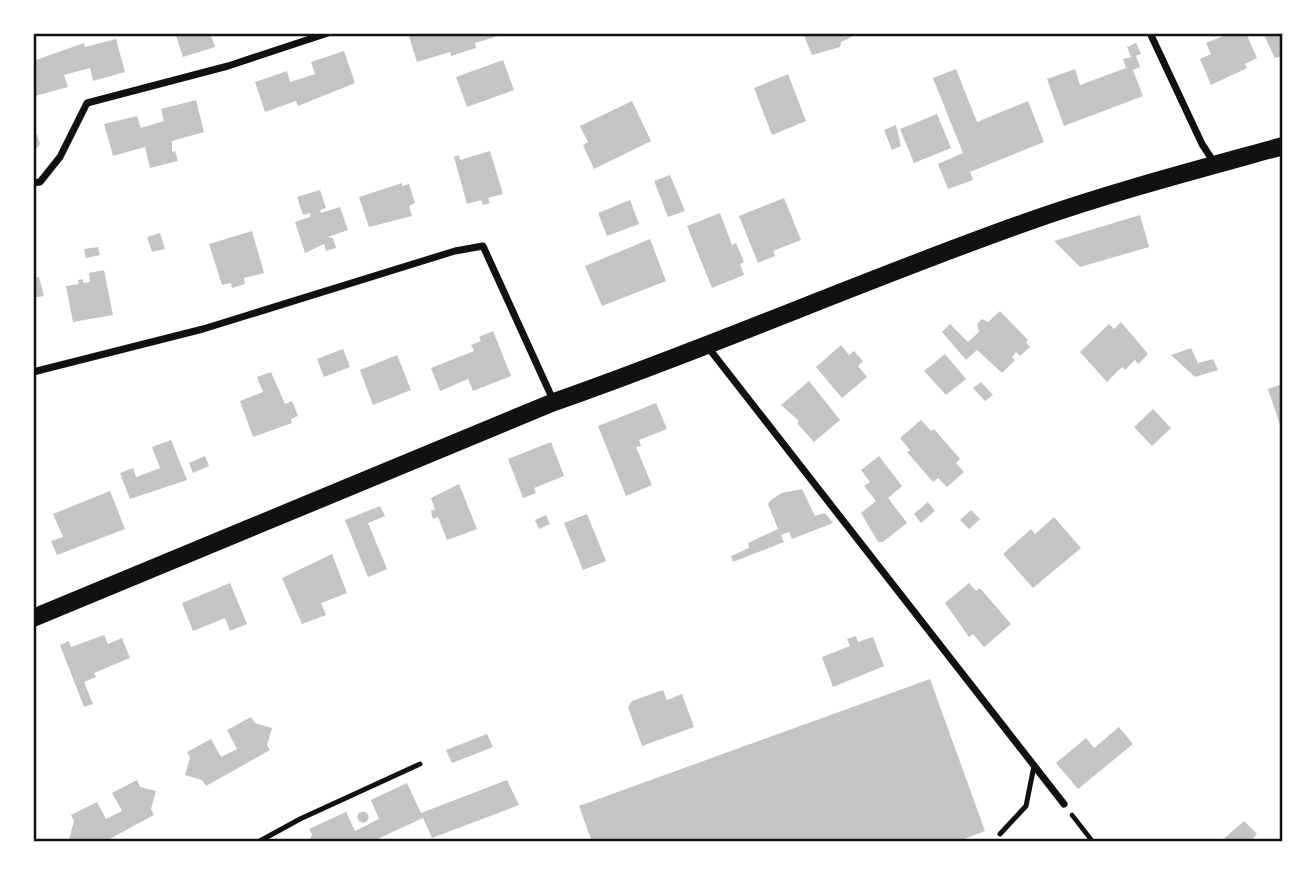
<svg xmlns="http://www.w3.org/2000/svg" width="1316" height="875" font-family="Arial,sans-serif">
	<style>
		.building { fill: #c4c4c4 }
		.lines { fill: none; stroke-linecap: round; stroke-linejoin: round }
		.path { stroke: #111; stroke-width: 4.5 }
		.service { stroke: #111; stroke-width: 5 }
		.minor { stroke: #111; stroke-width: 7 }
		.primary { stroke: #111; stroke-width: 18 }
		.neatline { fill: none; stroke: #111; stroke-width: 2.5 }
	</style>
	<rect width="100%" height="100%" fill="#fff"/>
	<g class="building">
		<polygon points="175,33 210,33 215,47 183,57"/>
		<polygon points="408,33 505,33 505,34 475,43 476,48 463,52 451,56 450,52 417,62"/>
		<polygon points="803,33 850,33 852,37 841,42 840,47 812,55"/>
		<polygon points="1230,33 1246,33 1257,58 1245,64 1247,68 1211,85 1200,59 1211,54 1206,43"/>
		<polygon points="1263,33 1283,33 1283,56 1275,58"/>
		<polygon points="116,39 125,72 93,81 90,68 64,75 68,87 35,96 33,61 84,43 85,47"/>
		<polygon points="1136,43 1141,54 1136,56 1140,67 1133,70 1143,96 1064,126 1047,79 1075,69 1080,85 1126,68 1123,59 1131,57 1127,47"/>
		<polygon points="344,51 355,83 298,106 296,101 265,112 255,82 287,71 290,82 303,78 315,74 311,62"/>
		<polygon points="503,60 514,90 467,107 456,77"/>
		<polygon points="956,69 977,122 1028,101 1044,142 970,172 973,180 948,189 938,164 963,153 933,78"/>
		<polygon points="788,74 806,121 772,135 754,88"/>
		<polygon points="196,100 204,132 172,141 172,152 175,151 178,161 150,168 145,147 113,156 104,124 137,116 141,128 164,121 161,109"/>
		<polygon points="632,101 651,141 594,169 583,145 588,142 580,126"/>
		<polygon points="937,114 951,148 914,163 900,129"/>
		<polygon points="896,125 901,146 892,150 884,130"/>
		<polygon points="33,132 37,134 40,144 33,153"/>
		<polygon points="490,151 503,194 488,198 490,203 483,205 481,200 467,204 454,157 459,155 460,160"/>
		<polygon points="670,175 685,211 668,217 654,181"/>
		<polygon points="402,183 402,186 409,184 415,203 409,206 412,216 369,227 359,197"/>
		<polygon points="320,190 326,208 320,210 321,213 340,207 348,230 328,237 333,238 336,248 326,251 324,244 305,253 295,222 310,217 310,213 303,215 297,197"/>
		<polygon points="784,198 801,240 773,251 775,256 758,263 739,216"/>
		<polygon points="630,200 639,224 607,236 598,213"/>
		<polygon points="720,213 732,245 736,243 744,262 740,264 744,275 712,288 687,226"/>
		<polygon points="1140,215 1149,247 1080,267 1054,241"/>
		<polygon points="252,231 264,273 244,278 245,284 232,288 231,283 222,285 209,244"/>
		<polygon points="160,233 165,249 152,252 147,237"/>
		<polygon points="650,239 666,281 602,306 585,266"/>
		<polygon points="98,247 100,255 86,258 84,249"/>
		<polygon points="104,270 113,315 73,322 66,286 79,284 78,280 83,279 83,283 90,282 89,273"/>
		<polygon points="39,277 44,296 33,298 33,278"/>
		<polygon points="1000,311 1028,340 1026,342 1030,347 1020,356 1016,352 1012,357 1015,360 1002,373 977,350 966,360 942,332 950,324 968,342 979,332 977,324 982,319 988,322"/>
		<polygon points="1121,322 1148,354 1138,364 1135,360 1125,370 1122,367 1107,382 1080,352 1109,324 1114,329"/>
		<polygon points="493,331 511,376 473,391 468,379 440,391 431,368 474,351 471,345 481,341 479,337"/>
		<polygon points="841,345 849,355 854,351 863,361 858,366 867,377 842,398 816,367"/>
		<polygon points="1191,348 1198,363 1213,359 1218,370 1195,377 1171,355"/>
		<polygon points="343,349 350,367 324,377 317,359"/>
		<polygon points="945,354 966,379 946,395 924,371"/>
		<polygon points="397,355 411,390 373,405 360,370"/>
		<polygon points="271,372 285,404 292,401 298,416 291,419 292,423 253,437 240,401 263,392 257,377"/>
		<polygon points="809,381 840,420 814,442 797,423 799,421 781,405"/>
		<polygon points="981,382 993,395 985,401 973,388"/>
		<polygon points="1283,384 1283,431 1282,431 1268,389"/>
		<polygon points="656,403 667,429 639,440 641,446 636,447 652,485 626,496 598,426"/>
		<polygon points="1153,409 1171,428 1152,446 1134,427"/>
		<polygon points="921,420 931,431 934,429 960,459 956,463 964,472 947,487 938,478 933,482 907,452 910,450 900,438"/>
		<polygon points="171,440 187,480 130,499 120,473 133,468 136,477 160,468 152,447"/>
		<polygon points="551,442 564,476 534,488 536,493 523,498 508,459"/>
		<polygon points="205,456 209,466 193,473 189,463"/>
		<polygon points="879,456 902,486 888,498 907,523 883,542 878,542 861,513 876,501 864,486 870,482 861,470"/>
		<polygon points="459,484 477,529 447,540 438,517 433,519 431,511 435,509 431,498"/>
		<polygon points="802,489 815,516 825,513 833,523 792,539 789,532 781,535 784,542 733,562 731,556 749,548 748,543 778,529 768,504 771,500 782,493"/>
		<polygon points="110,491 125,529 57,555 51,541 63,537 53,514"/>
		<polygon points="928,502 935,511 921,523 914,514"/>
		<polygon points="380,506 385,516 368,523 387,569 368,577 345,520"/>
		<polygon points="971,510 980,519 969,529 960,520"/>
		<polygon points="587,514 606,561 583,570 564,523"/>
		<polygon points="546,515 550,524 539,529 535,520"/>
		<polygon points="1054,517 1081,548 1033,588 1003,554 1031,529 1035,534"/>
		<polygon points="332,554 347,593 321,603 326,615 302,624 282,578"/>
		<polygon points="230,583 247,624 230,631 225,618 193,631 182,603"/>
		<polygon points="969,583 976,591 980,588 1011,624 984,647 973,634 969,637 945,603"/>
		<polygon points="104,635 108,644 122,638 130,658 94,673 96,677 84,682 93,704 84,707 60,645 69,641 71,647"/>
		<polygon points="856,636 858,642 873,637 884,666 833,687 822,657 850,646 847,639"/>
		<polygon points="930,679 985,831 956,842 592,842 579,806"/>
		<polygon points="663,690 667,700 682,694 694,727 642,746 628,707 632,701"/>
		<polygon points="251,717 255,723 272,728 267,745 270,750 206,786 202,780 185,775 190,758 187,752 211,739 221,757 237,749 227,730"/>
		<polygon points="1119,727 1133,744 1078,789 1056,763 1086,738 1094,748"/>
		<polygon points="487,734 493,747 452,763 446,750"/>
		<polygon points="137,780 140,787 156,791 151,809 154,815 104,842 69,839 74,821 71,815 97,802 106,819 122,811 112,793"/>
		<polygon points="507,780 519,805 432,838 423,818 371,842 309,842 312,834 309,829 346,812 355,831 379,819 371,800 407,783 421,813"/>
		<circle cx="363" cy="817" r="5.5"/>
		<polygon points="1244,821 1257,834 1249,842 1220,842"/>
	</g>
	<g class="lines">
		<polyline class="path" points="1072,815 1093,842"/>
		<g class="service">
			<polyline points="1000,834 1026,806 1034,766"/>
			<polyline points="258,842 300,819 420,764"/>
		</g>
		<g class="minor">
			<polyline points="1150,33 1202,144 1215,164"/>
			<polyline points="33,183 40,182 60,157 87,103 228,66 328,33"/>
			<polyline points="707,346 1064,804"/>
			<polyline points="33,372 203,329 455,251 483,246 554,402"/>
		</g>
		<path class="primary" d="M33,618L554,402C712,347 866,279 1024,223C1108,193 1196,170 1283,146"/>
	</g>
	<rect width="1316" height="875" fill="none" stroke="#ffffff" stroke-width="70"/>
	<rect x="35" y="35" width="1246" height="805" class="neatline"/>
</svg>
